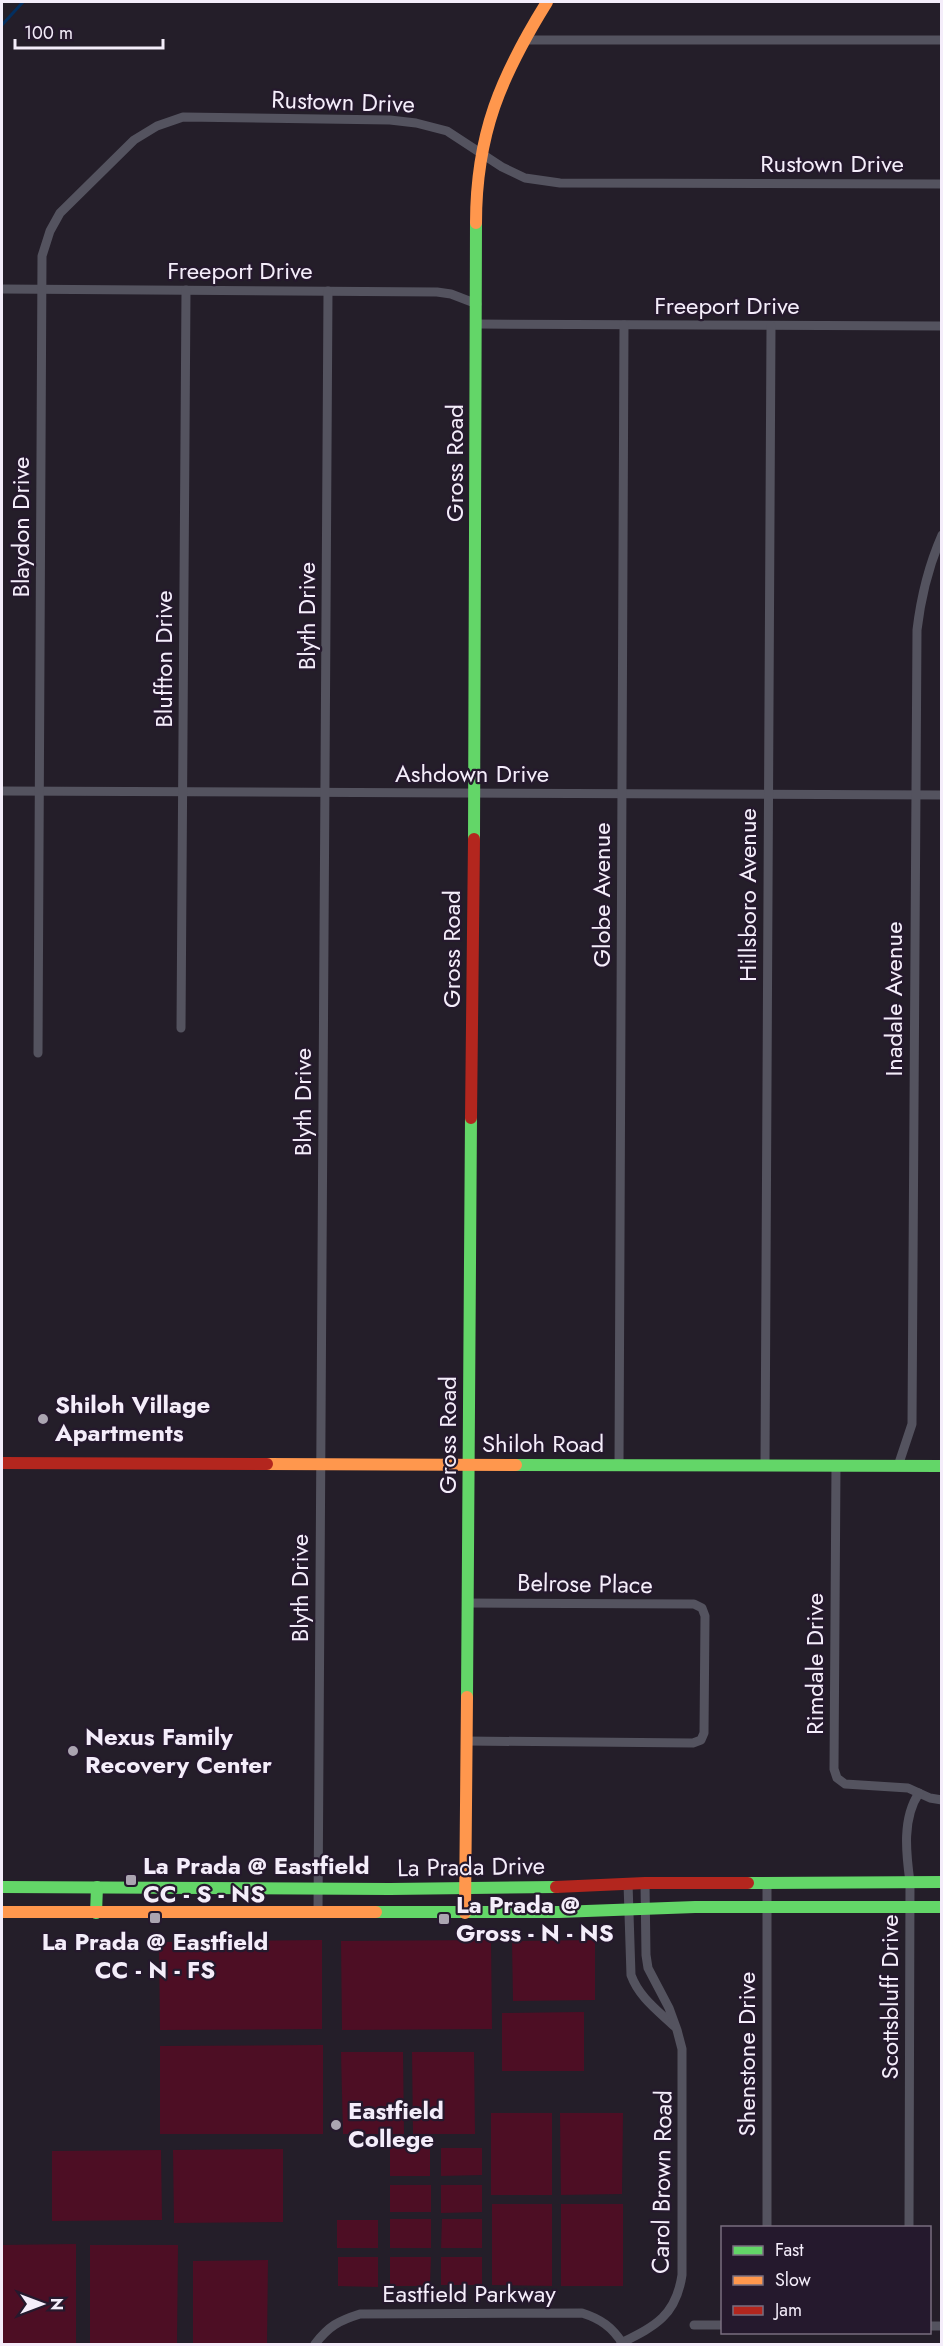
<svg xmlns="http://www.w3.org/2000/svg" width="943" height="2346" font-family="Jost,sans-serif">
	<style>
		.green { fill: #4d0e24 }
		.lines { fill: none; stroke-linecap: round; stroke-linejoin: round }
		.stream { stroke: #032f60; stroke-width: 3 }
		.street { stroke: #54535f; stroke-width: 9 }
		.fast { stroke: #63d668; stroke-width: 12 }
		.slow { stroke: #ff974d; stroke-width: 12 }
		.jam { stroke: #b3261e; stroke-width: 12 }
		.poi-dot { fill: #aba5b1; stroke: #25192d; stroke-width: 2 }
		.labels { text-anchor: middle; stroke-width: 4.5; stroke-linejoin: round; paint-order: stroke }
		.street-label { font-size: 24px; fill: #f4edfa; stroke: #25192d }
		.poi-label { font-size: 24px; font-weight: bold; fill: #f4edfa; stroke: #25192d; text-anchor: start }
	</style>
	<rect width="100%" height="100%" fill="#241e29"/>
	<g class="green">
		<polygon points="322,1940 322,2029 160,2030 159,1942"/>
		<polygon points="491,1940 492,2029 342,2030 341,1941"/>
		<polygon points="595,1940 595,2000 513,2001 512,1941"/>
		<polygon points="584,2012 584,2071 502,2071 502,2013"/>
		<polygon points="323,2045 323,2134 160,2134 160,2046"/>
		<polygon points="341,2052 403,2052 404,2134 343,2134"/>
		<polygon points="412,2052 474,2052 475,2134 413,2134"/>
		<rect x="491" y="2113" width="61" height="82"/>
		<polygon points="560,2113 623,2113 622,2194 561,2195"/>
		<rect x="390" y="2148" width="40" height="28"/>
		<polygon points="441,2148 482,2148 482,2175 441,2176"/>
		<polygon points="283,2149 283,2222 174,2223 173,2150"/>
		<polygon points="161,2150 162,2220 52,2221 52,2151"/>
		<rect x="390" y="2185" width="41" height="27"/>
		<polygon points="441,2185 482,2185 482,2212 441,2213"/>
		<polygon points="492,2204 552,2204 552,2286 492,2285"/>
		<rect x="561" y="2204" width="62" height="82"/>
		<rect x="390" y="2219" width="41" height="29"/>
		<polygon points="442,2219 482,2219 482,2248 441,2248"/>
		<rect x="337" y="2220" width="41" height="28"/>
		<polygon points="76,2244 76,2344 2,2344 2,2245"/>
		<polygon points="90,2245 178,2245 177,2344 90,2344"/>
		<polygon points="338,2257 378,2257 378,2287 338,2286"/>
		<polygon points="390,2257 431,2257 430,2286 390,2286"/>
		<rect x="441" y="2257" width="41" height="28"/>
		<polygon points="268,2260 267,2344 193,2344 193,2261"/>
	</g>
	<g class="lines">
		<polyline class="stream" points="2,25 23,2"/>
		<g class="street">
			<polyline points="523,40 942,40"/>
			<polyline points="2,289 437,292 451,294 477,304"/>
			<polyline points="477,324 942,326"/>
			<polyline points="2,791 942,795"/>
			<polyline points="181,1028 186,290"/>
			<polyline points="38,1053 42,256 50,231 60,213 134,140 157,126 183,117 390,120 416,123 447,131 502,167 525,178 560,183 942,184"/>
			<polyline points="619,1465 624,325"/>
			<polyline points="765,1465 771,326"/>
			<polyline points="836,1465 834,1769 837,1778 845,1784 908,1788 930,1798 942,1800"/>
			<path d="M898,1466L912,1424L917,630C921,596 928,567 942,535"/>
			<polyline points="466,1741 693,1743 701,1740 704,1733 705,1616 702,1608 694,1604 467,1603"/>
			<path d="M628,1883L631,1975C639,1997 657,2010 674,2026"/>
			<polyline points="318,1912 328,291"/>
			<polyline points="767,2228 767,1882"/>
			<path d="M909,2228L910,1882C906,1853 902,1818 919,1793"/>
			<polyline points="694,2325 722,2325"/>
			<polyline points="930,2326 942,2326"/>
			<path d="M621,2343C655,2326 676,2316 682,2275V2049L677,2030L669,2008L648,1968L646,1955L645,1883"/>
			<path d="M315,2344C329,2326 338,2321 360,2314L582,2313C601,2319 612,2327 623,2344"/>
		</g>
		<g class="fast">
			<polyline points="474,839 476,223"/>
			<polyline points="516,1465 942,1466"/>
			<polyline points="467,1697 471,1118"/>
			<polyline points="748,1883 942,1882"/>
			<polyline points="2,1887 390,1889 556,1887"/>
			<polyline points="376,1912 559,1912 695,1907 942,1907"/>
			<polyline points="96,1913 97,1887"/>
		</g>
		<g class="slow">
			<path d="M476,223C476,134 501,76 547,2"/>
			<polyline points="267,1464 516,1465"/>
			<polyline points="2,1912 376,1912"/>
			<polyline points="465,1913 467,1697"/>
		</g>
		<g class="jam">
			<polyline points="471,1118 474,839"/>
			<polyline points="2,1463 267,1464"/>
			<polyline points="556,1887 645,1883 748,1883"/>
		</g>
	</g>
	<g class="poi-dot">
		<circle cx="43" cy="1419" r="6"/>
		<circle cx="73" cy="1751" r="6"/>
		<rect x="125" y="1874" width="12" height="12" rx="3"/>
		<rect x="149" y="1912" width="12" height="12" rx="3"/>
		<rect x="438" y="1913" width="12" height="12" rx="3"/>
		<circle cx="336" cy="2125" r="6"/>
	</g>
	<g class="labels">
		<g class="street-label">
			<text transform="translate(343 102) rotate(2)" y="8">Rustown Drive</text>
			<text x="832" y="172">Rustown Drive</text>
			<text x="240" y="279">Freeport Drive</text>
			<text x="727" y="314">Freeport Drive</text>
			<text transform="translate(455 463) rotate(-90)" y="8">Gross Road</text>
			<text transform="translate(21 527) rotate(-90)" y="8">Blaydon Drive</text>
			<text transform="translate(307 616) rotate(-90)" y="8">Blyth Drive</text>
			<text transform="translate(164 659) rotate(-90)" y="8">Bluffton Drive</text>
			<text x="472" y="782">Ashdown Drive</text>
			<text transform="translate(602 895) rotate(-90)" y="8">Globe Avenue</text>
			<text transform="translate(748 895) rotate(-90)" y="8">Hillsboro Avenue</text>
			<text transform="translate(452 949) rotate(-90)" y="8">Gross Road</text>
			<text transform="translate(894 999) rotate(-90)" y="8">Inadale Avenue</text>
			<text transform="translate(303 1102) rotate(-90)" y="8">Blyth Drive</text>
			<text transform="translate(448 1435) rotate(-90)" y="8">Gross Road</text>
			<text x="543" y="1452">Shiloh Road</text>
			<text transform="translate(585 1584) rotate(1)" y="8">Belrose Place</text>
			<text transform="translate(300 1588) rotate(-90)" y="8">Blyth Drive</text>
			<text transform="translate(815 1664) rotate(-90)" y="8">Rimdale Drive</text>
			<text transform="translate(471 1867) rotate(-1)" y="8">La Prada Drive</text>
			<text transform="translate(890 1997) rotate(-90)" y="8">Scottsbluff Drive</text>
			<text transform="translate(747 2054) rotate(-90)" y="8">Shenstone Drive</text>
			<text transform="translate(662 2182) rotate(-89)" y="8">Carol Brown Road</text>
			<text x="469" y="2302">Eastfield Parkway</text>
		</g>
		<g class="poi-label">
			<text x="55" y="1413">Shiloh Village<tspan x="55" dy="28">Apartments</tspan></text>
			<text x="85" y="1745">Nexus Family<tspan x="85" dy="28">Recovery Center</tspan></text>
			<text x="143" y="1874">La Prada @ Eastfield<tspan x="143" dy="28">CC - S - NS</tspan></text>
			<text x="456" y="1913">La Prada @<tspan x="456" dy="28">Gross - N - NS</tspan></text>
			<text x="155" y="1950" text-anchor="middle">La Prada @ Eastfield<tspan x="155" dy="28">CC - N - FS</tspan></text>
			<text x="348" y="2119">Eastfield<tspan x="348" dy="28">College</tspan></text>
		</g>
	</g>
	<rect width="943" height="2346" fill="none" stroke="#f4edfa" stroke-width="6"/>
	<rect x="721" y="2226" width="210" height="108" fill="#25192d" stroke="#786e7f" stroke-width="1.5"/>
	<rect x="733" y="2246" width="30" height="9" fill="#63d668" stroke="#786e7f" stroke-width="1.5"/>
	<text x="775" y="2256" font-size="18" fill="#f4edfa">Fast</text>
	<rect x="733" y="2276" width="30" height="9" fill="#ff974d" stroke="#786e7f" stroke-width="1.5"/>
	<text x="775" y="2286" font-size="18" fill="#f4edfa">Slow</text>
	<rect x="733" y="2306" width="30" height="9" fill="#b3261e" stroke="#786e7f" stroke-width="1.5"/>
	<text x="775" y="2316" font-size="18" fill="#f4edfa">Jam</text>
	<g transform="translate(42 2304) rotate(90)" stroke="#25192d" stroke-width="4.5" paint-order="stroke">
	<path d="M0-4.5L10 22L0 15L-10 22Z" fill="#f4edfa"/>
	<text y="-9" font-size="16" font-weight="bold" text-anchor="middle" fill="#f4edfa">N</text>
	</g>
	<path d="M15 39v9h148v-9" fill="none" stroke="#f4edfa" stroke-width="3"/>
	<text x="24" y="39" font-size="18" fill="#f4edfa" stroke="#25192d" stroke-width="4.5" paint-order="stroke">100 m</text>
</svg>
